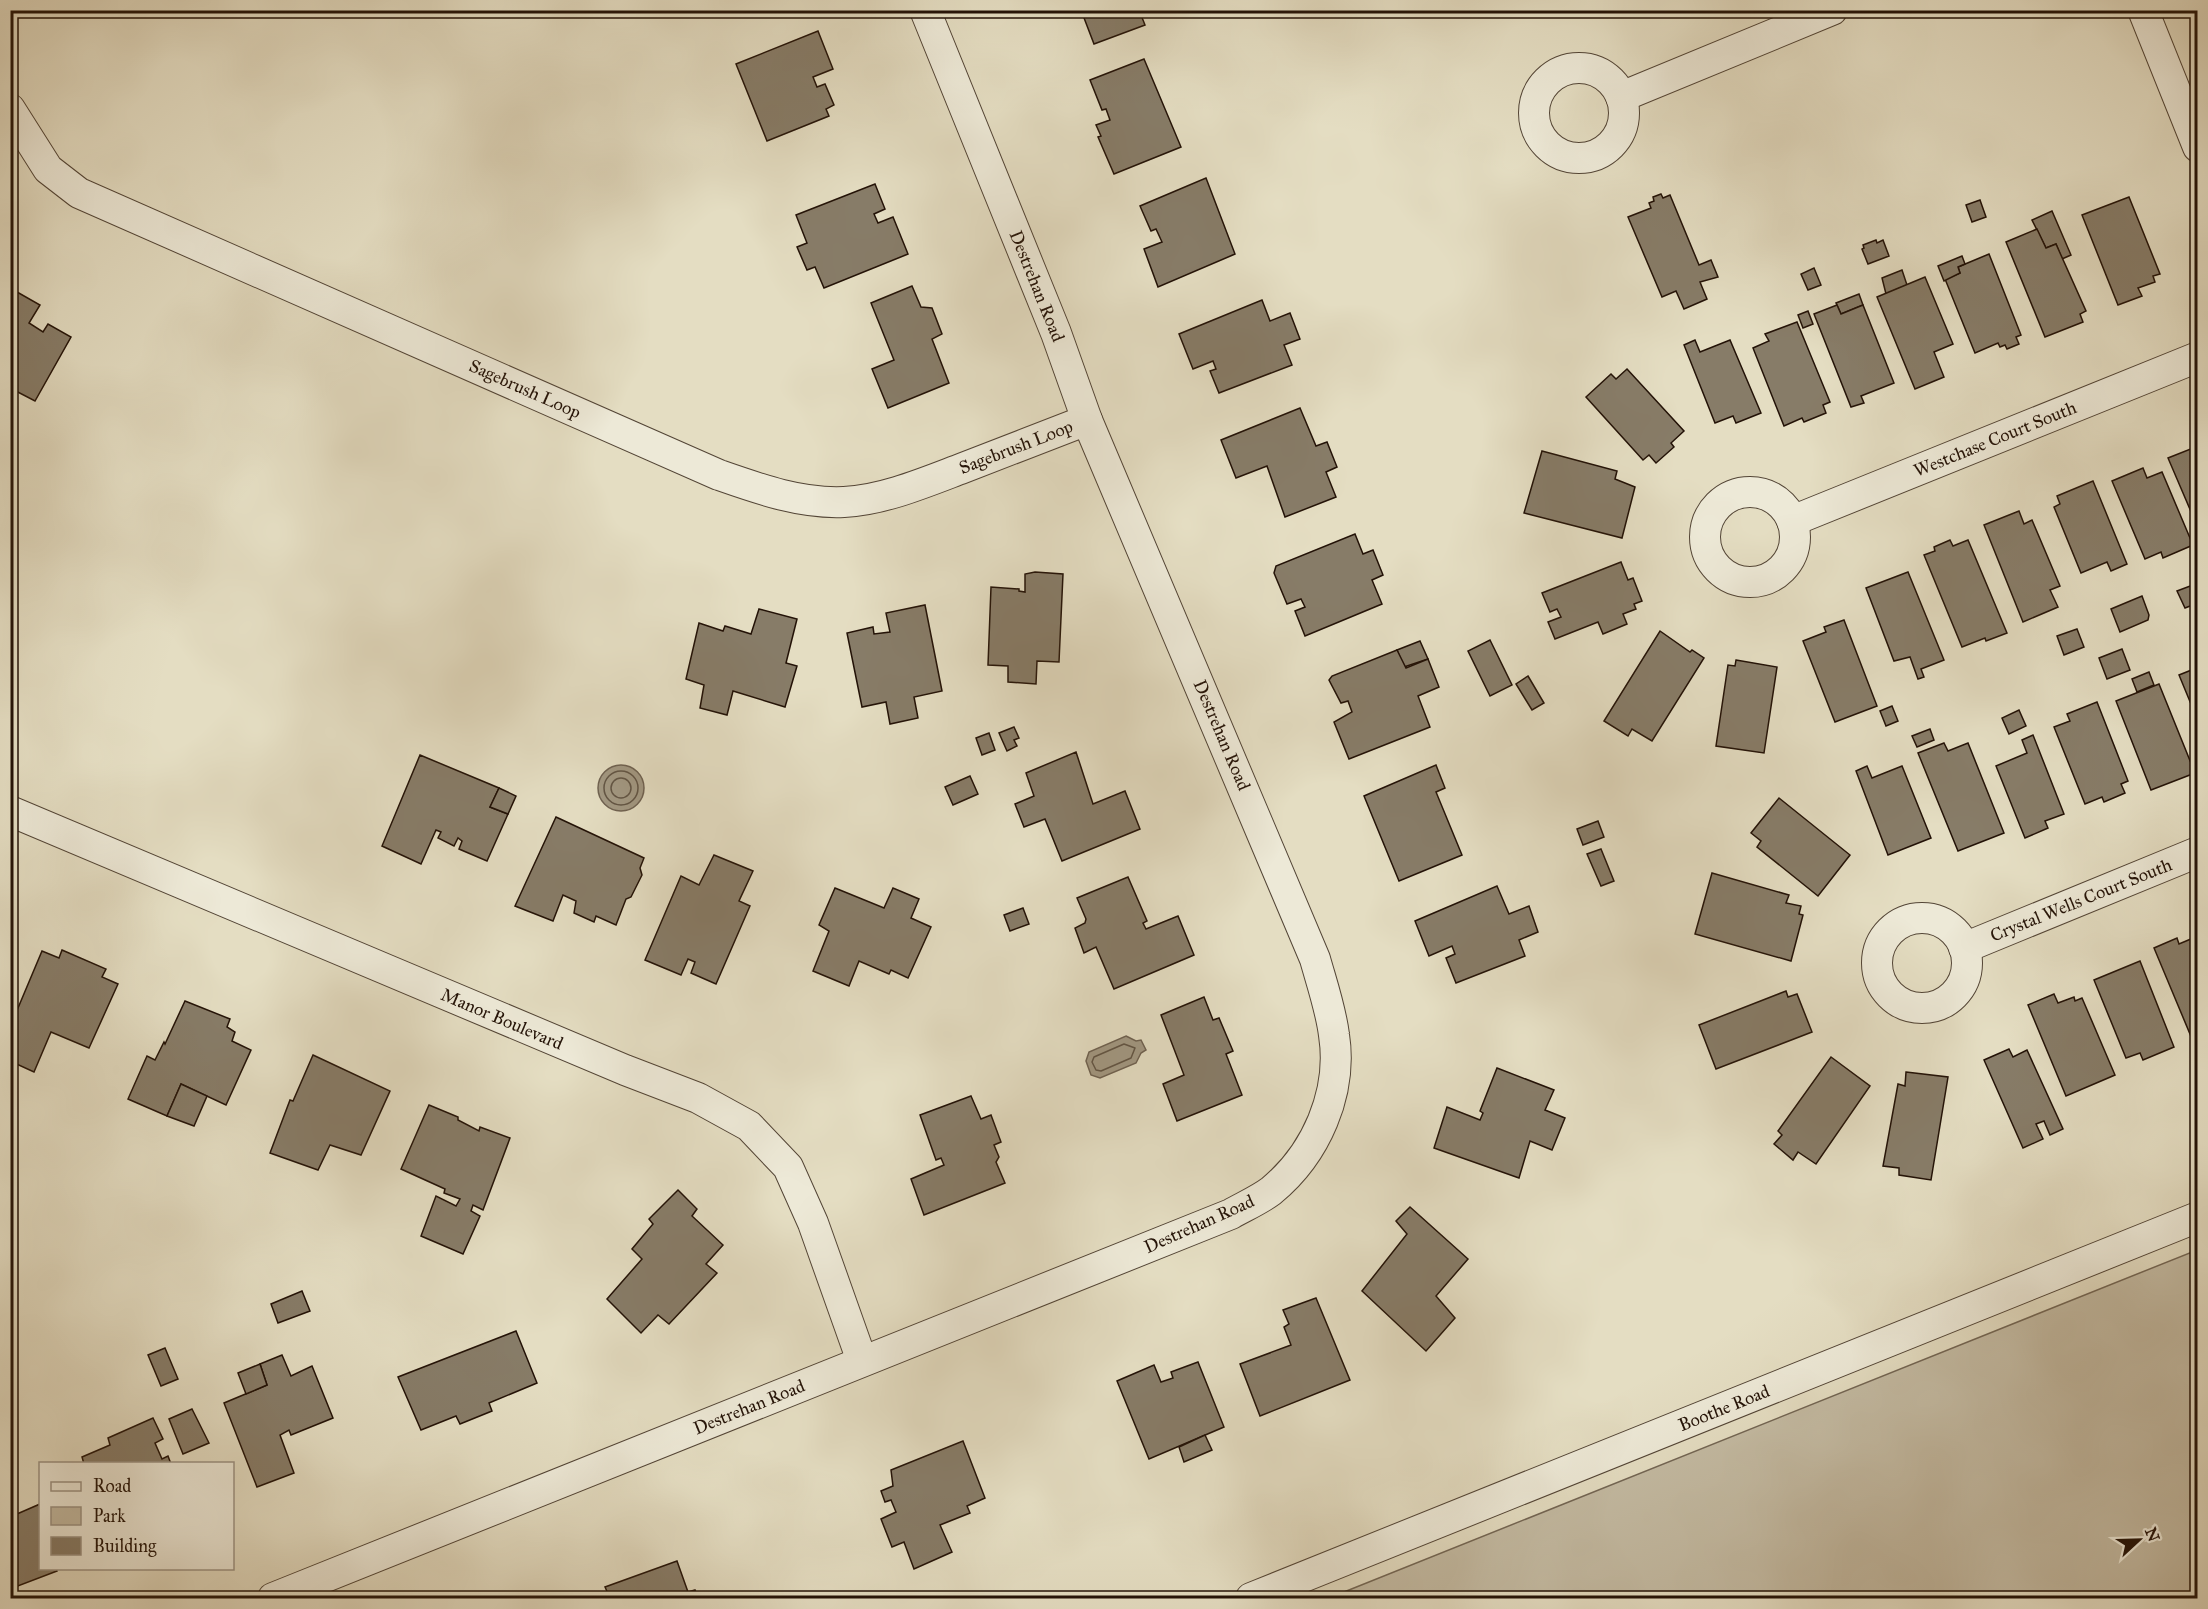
<svg xmlns="http://www.w3.org/2000/svg" width="2208" height="1609" font-family="'IM FELL Great Primer',serif">
	<style>
		.green { fill: #c3baa2; stroke: #736654; stroke-width: 1.5 }
		.water { fill: #a29882; stroke: #6f6251; stroke-width: 1.5 }
		.lines { fill: none; stroke-linecap: round; stroke-linejoin: round }
		.shore { stroke: #625544; stroke-width: 1.5 }
		.building { fill: #877c68; stroke: #231207; stroke-width: 1.5 }
		.minor-casing { stroke: #534536; stroke-width: 32 }
		.minor { stroke: #ede9d7; stroke-width: 30 }
		.labels { text-anchor: middle; stroke-width: 4.5; stroke-linejoin: round; paint-order: stroke }
		.street-label { font-size: 18px; fill: #231207; stroke: #ede9d7 }
	</style>
	<rect width="100%" height="100%" fill="#e4ddc2"/>
	<filter id="stains"><feTurbulence type="fractalNoise" baseFrequency=".00333" numOctaves="4"/><feColorMatrix values="0 0 0 0 .2 0 0 0 0 .09 0 0 0 0 .02 0 0 0 .5 -.17"/></filter>
	<radialGradient id="worn" r=".72"><stop offset=".6" stop-color="#630" stop-opacity="0"/><stop offset="1" stop-color="#630" stop-opacity=".3"/></radialGradient>
	<polygon class="green" points="2197,1250 2197,1598 1329,1598"/>
	<g class="water">
		<circle cx="621" cy="788" r="23"/>
		<polygon points="1126,1036 1136,1041 1141,1040 1146,1050 1141,1053 1136,1063 1100,1078 1091,1075 1086,1061 1089,1052"/>
	</g>
	<g class="lines">
		<g class="shore">
			<circle cx="621" cy="788" r="17"/>
			<circle cx="621" cy="788" r="10"/>
			<polygon points="1124,1044 1135,1048 1131,1058 1101,1071 1096,1070 1092,1062 1094,1057"/>
		</g>
	</g>
	<g class="building">
		<polygon points="1081,10 1139,10 1145,25 1094,44"/>
		<polygon points="818,31 833,69 813,77 817,87 825,84 834,105 826,109 829,116 767,141 736,64"/>
		<polygon points="1144,59 1181,147 1114,174 1098,137 1101,136 1096,125 1110,120 1106,109 1102,110 1090,80"/>
		<polygon points="1206,178 1235,254 1158,287 1144,249 1162,242 1156,229 1151,231 1140,206"/>
		<polygon points="875,184 885,209 874,214 878,223 893,217 908,254 824,288 815,267 807,270 797,247 807,243 796,215"/>
		<polygon points="1661,194 1663,198 1670,195 1699,265 1711,260 1718,277 1700,282 1707,299 1684,309 1676,291 1662,297 1628,217 1651,208 1649,203 1654,201 1653,197"/>
		<polygon points="2129,197 2160,274 2153,276 2155,282 2138,288 2142,296 2118,305 2082,215"/>
		<polygon points="1980,200 1986,217 1972,222 1966,205"/>
		<polygon points="2052,211 2071,255 2062,259 2056,244 2046,248 2032,220"/>
		<polygon points="2037,229 2046,248 2056,244 2086,311 2080,314 2083,322 2045,337 2006,242"/>
		<polygon points="1876,240 1877,243 1883,240 1889,256 1868,264 1862,249 1864,248 1863,245"/>
		<polygon points="1989,254 2021,335 2016,337 2019,344 2007,349 2005,345 2000,347 1998,343 1975,353 1945,279 1960,273 1958,267"/>
		<polygon points="1962,256 1965,264 1958,267 1960,273 1944,281 1938,266"/>
		<polygon points="1814,268 1821,285 1808,290 1801,274"/>
		<polygon points="1902,270 1907,285 1886,294 1882,278"/>
		<polygon points="1925,277 1953,344 1934,352 1944,377 1915,389 1877,297"/>
		<polygon points="912,286 921,307 932,308 942,334 932,339 949,383 888,408 872,369 894,360 871,303"/>
		<polygon points="10,288 40,305 29,323 43,332 48,324 71,337 35,401 10,388"/>
		<polygon points="1859,294 1863,305 1841,314 1836,303"/>
		<polygon points="1262,300 1270,321 1290,313 1300,339 1284,345 1292,365 1219,393 1210,371 1216,369 1213,361 1193,369 1179,334"/>
		<polygon points="1837,305 1841,314 1863,305 1894,383 1861,396 1864,403 1851,407 1814,314"/>
		<polygon points="1808,311 1813,324 1803,328 1798,315"/>
		<polygon points="1797,322 1830,402 1823,405 1826,413 1804,422 1802,418 1784,426 1753,348 1769,341 1765,334"/>
		<polygon points="1695,340 1700,352 1730,340 1761,413 1736,423 1733,416 1715,423 1684,345"/>
		<polygon points="1627,369 1684,431 1671,443 1674,447 1656,463 1649,455 1643,460 1586,397 1611,374 1616,379"/>
		<polygon points="1300,408 1316,446 1327,442 1337,467 1326,472 1336,497 1285,517 1267,466 1236,478 1221,440"/>
		<polygon points="2198,446 2198,528 2168,458"/>
		<polygon points="1542,451 1617,471 1615,479 1635,487 1622,538 1524,513"/>
		<polygon points="2143,468 2147,478 2162,472 2193,545 2163,558 2161,552 2145,559 2112,481"/>
		<polygon points="2093,481 2127,564 2111,571 2107,562 2081,573 2054,507 2060,504 2057,496"/>
		<polygon points="2019,511 2024,524 2032,520 2060,586 2050,590 2058,607 2023,622 1984,525"/>
		<polygon points="1355,534 1363,554 1373,550 1383,575 1372,580 1382,604 1305,636 1295,611 1305,607 1301,599 1287,604 1274,573 1276,566"/>
		<polygon points="1950,540 1953,546 1968,540 2007,633 1986,641 1985,638 1962,647 1924,555 1935,551 1934,547"/>
		<polygon points="1621,562 1628,580 1633,578 1642,601 1634,604 1636,609 1623,614 1627,624 1603,634 1598,622 1555,639 1548,622 1561,617 1557,609 1550,612 1542,593"/>
		<polygon points="1035,572 1063,574 1059,662 1037,661 1036,684 1008,682 1008,666 988,665 991,587 1019,589 1019,591 1025,592 1025,574"/>
		<polygon points="1908,572 1944,660 1921,669 1924,677 1918,679 1910,657 1894,661 1866,588"/>
		<polygon points="2198,583 2198,603 2185,608 2177,591"/>
		<polygon points="2142,596 2149,615 2148,620 2120,632 2111,609"/>
		<polygon points="925,605 942,691 914,697 918,718 890,724 886,702 862,707 847,633 873,627 874,634 890,632 886,613"/>
		<polygon points="759,609 797,619 786,663 797,666 785,707 733,691 727,715 700,708 704,685 686,679 699,623 723,631 725,626 751,634"/>
		<polygon points="1844,620 1877,706 1835,722 1803,641 1826,632 1824,627"/>
		<polygon points="2077,629 2084,647 2064,655 2057,636"/>
		<polygon points="1660,631 1690,652 1692,650 1704,658 1652,741 1632,729 1628,736 1604,721"/>
		<polygon points="1490,640 1512,685 1490,696 1468,651"/>
		<polygon points="1420,641 1428,659 1404,667 1397,650"/>
		<polygon points="2122,649 2130,670 2107,679 2099,658"/>
		<polygon points="1397,650 1406,668 1428,659 1439,687 1418,696 1430,727 1349,759 1334,722 1352,712 1348,701 1341,703 1329,680 1332,676"/>
		<polygon points="1736,660 1777,667 1764,753 1716,746 1728,665 1735,666"/>
		<polygon points="2198,661 2198,721 2179,675 2194,669 2192,663"/>
		<polygon points="2149,672 2154,685 2137,692 2132,679"/>
		<polygon points="1528,676 1544,703 1532,710 1516,684"/>
		<polygon points="2159,684 2195,773 2151,790 2116,701"/>
		<polygon points="2097,702 2128,781 2121,784 2125,793 2104,802 2102,797 2085,804 2054,727 2070,721 2067,714"/>
		<polygon points="1892,706 1898,721 1886,726 1880,711"/>
		<polygon points="2019,710 2026,726 2009,734 2002,718"/>
		<polygon points="1014,727 1019,738 1014,740 1017,746 1007,751 999,733"/>
		<polygon points="1930,729 1934,740 1917,747 1912,736"/>
		<polygon points="989,733 995,750 982,755 976,738"/>
		<polygon points="2033,735 2064,814 2045,821 2048,828 2025,838 1996,766 2027,753 2022,740"/>
		<polygon points="1944,743 1948,751 1968,743 2004,833 1958,851 1918,753"/>
		<polygon points="1076,752 1093,804 1125,791 1140,829 1062,861 1045,819 1024,827 1015,804 1034,796 1026,773"/>
		<polygon points="420,755 499,788 490,807 508,814 487,861 459,849 462,841 458,838 454,846 438,838 441,832 436,830 421,864 382,846"/>
		<polygon points="1436,765 1445,788 1436,792 1462,855 1399,881 1364,796"/>
		<polygon points="1867,766 1872,778 1902,766 1931,838 1888,855 1856,771"/>
		<polygon points="970,776 978,794 953,805 945,787"/>
		<polygon points="499,788 516,796 508,814 490,807"/>
		<polygon points="1779,798 1850,855 1818,896 1757,847 1761,841 1751,833"/>
		<polygon points="556,817 644,858 640,868 642,875 631,897 626,899 616,925 596,916 594,922 574,913 576,901 563,895 553,921 515,906"/>
		<polygon points="1598,821 1604,837 1583,845 1577,829"/>
		<polygon points="1601,849 1614,881 1601,886 1587,854"/>
		<polygon points="714,855 753,871 739,901 750,906 716,984 691,973 695,962 688,959 681,975 645,960 681,876 699,885"/>
		<polygon points="1712,873 1789,895 1786,903 1801,906 1799,914 1803,915 1791,961 1695,934"/>
		<polygon points="1128,877 1147,921 1143,923 1146,929 1178,916 1194,955 1114,989 1096,947 1084,953 1075,928 1085,923 1086,919 1077,898"/>
		<polygon points="1497,886 1509,914 1529,906 1538,932 1519,940 1525,956 1456,983 1446,958 1455,954 1452,946 1429,956 1415,921"/>
		<polygon points="835,888 884,908 893,888 919,899 911,918 931,927 908,978 891,970 889,974 859,961 849,986 813,971 829,931 819,925"/>
		<polygon points="1023,908 1029,924 1010,931 1004,915"/>
		<polygon points="2198,936 2198,1045 2195,1046 2154,948 2177,938 2179,944"/>
		<polygon points="62,950 106,969 102,977 118,984 89,1048 51,1032 34,1072 10,1061 10,1027 42,951 59,958"/>
		<polygon points="2140,961 2174,1047 2143,1060 2140,1053 2126,1058 2094,980"/>
		<polygon points="1786,991 1788,997 1797,994 1812,1032 1716,1069 1699,1025"/>
		<polygon points="2054,994 2058,1003 2074,997 2075,1001 2082,998 2115,1075 2066,1096 2028,1005"/>
		<polygon points="1204,997 1213,1020 1219,1018 1233,1051 1226,1054 1242,1095 1177,1121 1163,1084 1184,1075 1161,1015"/>
		<polygon points="185,1001 230,1019 227,1027 235,1032 232,1041 251,1050 226,1105 181,1084 167,1116 128,1099 147,1056 155,1060 164,1042 165,1044"/>
		<polygon points="2009,1049 2013,1057 2027,1050 2063,1129 2050,1135 2044,1121 2036,1124 2043,1139 2023,1148 1984,1060"/>
		<polygon points="313,1055 390,1091 361,1155 330,1145 318,1170 270,1153 290,1100 293,1101"/>
		<polygon points="1831,1057 1870,1086 1816,1164 1798,1152 1793,1160 1774,1144 1782,1135 1778,1131"/>
		<polygon points="1497,1068 1554,1090 1545,1110 1565,1118 1552,1150 1530,1141 1519,1178 1434,1148 1447,1107 1480,1120 1483,1113 1480,1111"/>
		<polygon points="1906,1072 1948,1077 1931,1180 1899,1175 1899,1168 1883,1166 1898,1084 1905,1086"/>
		<polygon points="181,1084 207,1096 194,1126 167,1116"/>
		<polygon points="971,1096 981,1119 991,1115 1001,1142 994,1145 999,1157 996,1162 1005,1183 924,1215 911,1179 944,1165 941,1158 936,1160 920,1115"/>
		<polygon points="429,1105 458,1117 458,1120 479,1131 480,1127 510,1138 483,1210 473,1205 471,1211 480,1216 463,1254 421,1236 436,1196 456,1206 460,1199 444,1193 445,1189 401,1169"/>
		<polygon points="678,1190 697,1209 692,1216 723,1245 706,1264 717,1273 669,1324 658,1315 641,1333 607,1299 642,1259 632,1249 653,1224 649,1219"/>
		<polygon points="1410,1207 1468,1259 1436,1296 1455,1318 1426,1351 1362,1291 1407,1234 1396,1221"/>
		<polygon points="302,1291 310,1311 278,1323 271,1304"/>
		<polygon points="1316,1298 1350,1380 1260,1416 1240,1364 1291,1345 1284,1327 1289,1324 1283,1310"/>
		<polygon points="516,1331 537,1383 489,1403 492,1411 460,1424 456,1416 421,1430 398,1377"/>
		<polygon points="165,1348 178,1379 161,1386 148,1355"/>
		<polygon points="282,1355 291,1376 312,1366 333,1418 291,1435 289,1430 280,1435 294,1473 257,1487 224,1403 267,1385 260,1364"/>
		<polygon points="1198,1362 1224,1427 1149,1459 1117,1381 1154,1365 1161,1382 1173,1378 1171,1372"/>
		<polygon points="260,1364 267,1385 246,1394 238,1373"/>
		<polygon points="192,1409 209,1443 183,1454 169,1419"/>
		<polygon points="153,1418 163,1439 155,1443 162,1459 168,1456 171,1464 84,1464 82,1457 110,1445 108,1438"/>
		<polygon points="1205,1435 1212,1450 1184,1462 1179,1447"/>
		<polygon points="963,1441 985,1498 967,1506 970,1513 940,1525 952,1552 914,1569 904,1542 892,1547 881,1519 896,1512 891,1500 885,1502 881,1491 893,1486 891,1470"/>
		<polygon points="40,1504 40,1568 56,1568 57,1571 10,1589 10,1517"/>
		<polygon points="677,1561 688,1592 695,1590 698,1598 610,1598 605,1587"/>
	</g>
	<g class="lines">
		<defs>
			<g id="minor">
				<polyline points="2143,10 2198,147"/>
				<circle cx="1579" cy="113" r="45"/>
				<polyline points="1621,97 1832,10"/>
				<path d="M10,109L48,169L79,193L719,475C759,489 801,504 844,502C884,500 926,482 963,468C1004,452 1046,436 1087,420"/>
				<circle cx="1750" cy="537" r="45"/>
				<polyline points="1792,521 2198,357"/>
				<polyline points="10,811 625,1070 698,1098 749,1126 788,1167 813,1223 862,1361"/>
				<circle cx="1922" cy="963" r="45"/>
				<polyline points="1964,948 2198,852"/>
				<path d="M273,1598L1231,1214C1243,1207 1259,1200 1271,1191C1316,1154 1343,1093 1334,1035C1331,1010 1322,984 1315,959L1087,420L1056,333L925,10"/>
				<polyline points="1251,1598 2198,1217"/>
			</g>
		</defs>
		<use href="#minor" class="minor-casing"/>
		<use href="#minor" class="minor"/>
	</g>
	<g class="labels">
		<g class="street-label">
			<text transform="translate(1037 286) rotate(68)" y="6">Destrehan Road</text>
			<text transform="translate(525 389) rotate(24)" y="6">Sagebrush Loop</text>
			<text transform="translate(1995 439) rotate(-22)" y="6">Westchase Court South</text>
			<text transform="translate(1016 447) rotate(-21)" y="6">Sagebrush Loop</text>
			<text transform="translate(1222 735) rotate(67)" y="6">Destrehan Road</text>
			<text transform="translate(2081 900) rotate(-22)" y="6">Crystal Wells Court South</text>
			<text transform="translate(502 1019) rotate(23)" y="6">Manor Boulevard</text>
			<text transform="translate(1199 1224) rotate(-24)" y="6">Destrehan Road</text>
			<text transform="translate(749 1407) rotate(-22)" y="6">Destrehan Road</text>
			<text transform="translate(1724 1408) rotate(-22)" y="6">Boothe Road</text>
		</g>
	</g>
	<rect width="2208" height="1609" fill="none" stroke="#e4ddc2" stroke-width="36"/>
	<rect x="12" y="12" width="2184" height="1585" fill="none" stroke="#231207" stroke-width="3"/>
	<rect x="18" y="18" width="2172" height="1573" fill="none" stroke="#231207" stroke-width="1.5"/>
	<rect x="39" y="1462" width="195" height="108" fill="#ede9d7" stroke="#9c9384" stroke-width="1.5"/>
	<rect x="51" y="1482" width="30" height="9" fill="#ede9d7" stroke="#9c9384" stroke-width="1.5"/>
	<text x="93" y="1492" font-size="18" fill="#231207">Road</text>
	<rect x="51" y="1507" width="30" height="18" fill="#c3baa2" stroke="#9c9384" stroke-width="1.5"/>
	<text x="93" y="1522" font-size="18" fill="#231207">Park</text>
	<rect x="51" y="1537" width="30" height="18" fill="#877c68" stroke="#9c9384" stroke-width="1.5"/>
	<text x="93" y="1552" font-size="18" fill="#231207">Building</text>
	<g transform="translate(2139 1540) rotate(68)" stroke="#ede9d7" stroke-width="4.5" paint-order="stroke">
	<path d="M0-4.5L10 22L0 15L-10 22Z" fill="#231207"/>
	<text y="-9" font-size="16" font-weight="bold" text-anchor="middle" fill="#231207">N</text>
	</g>
	<rect width="100%" height="100%" filter="url(#stains)"/>
	<rect width="100%" height="100%" fill="url(#worn)"/>
</svg>
